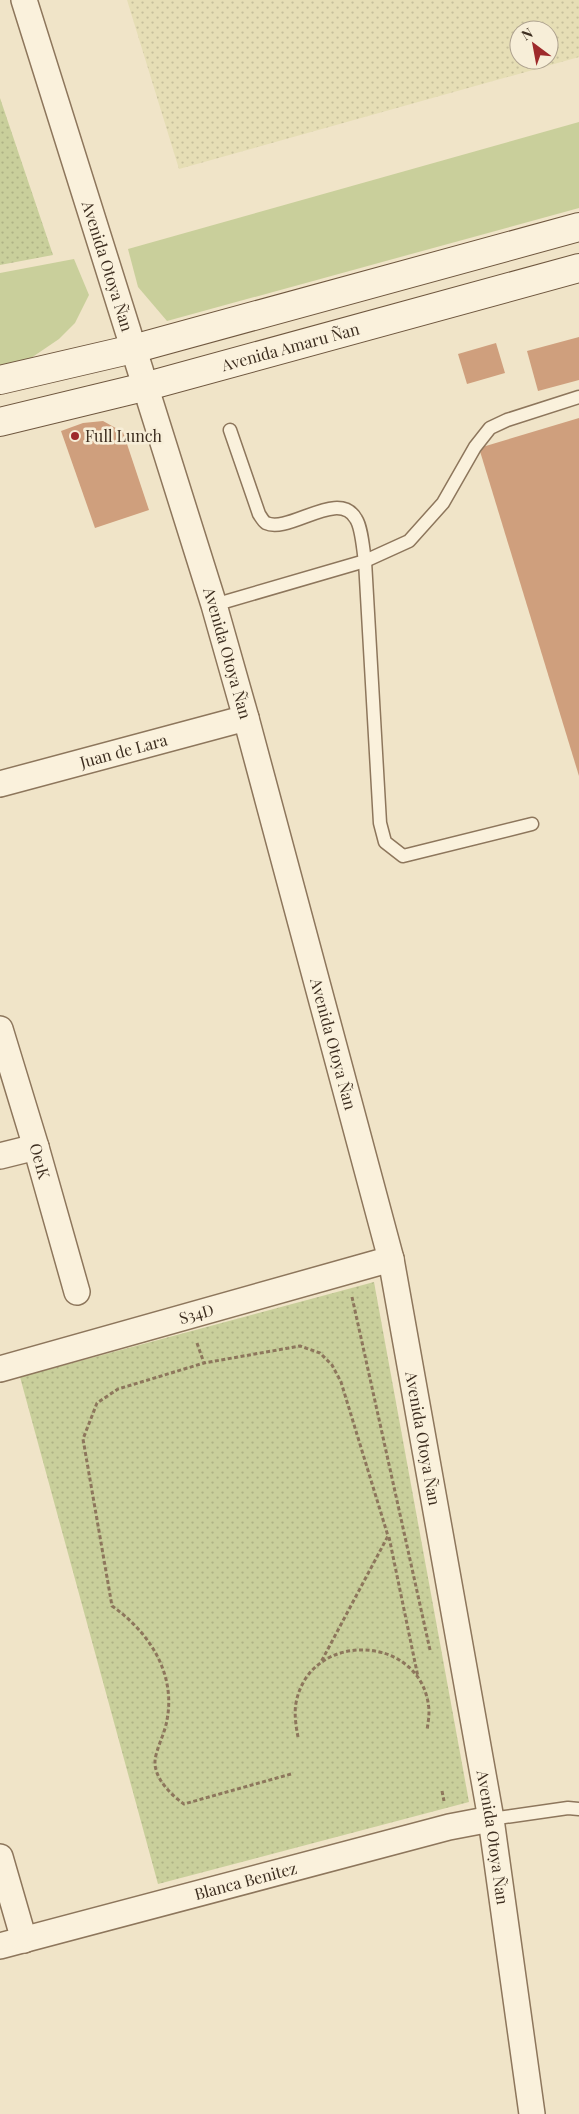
<svg xmlns="http://www.w3.org/2000/svg" width="579" height="2114" font-family="'Playfair Display',serif">
	<style>
		.farmland { fill: url(#farmland-dots); fill-rule: evenodd }
		.grass { fill: #c9cf9b }
		.park { fill: url(#park-dots) }
		.building { fill: #cf9f7d }
		.lines { fill: none; stroke-linecap: round; stroke-linejoin: round }
		.lane-casing { stroke: #8d765c; stroke-width: 15 }
		.street-casing { stroke: #8d765c; stroke-width: 28 }
		.secondary-casing { stroke: #6f573f; stroke-width: 30 }
		.path { stroke: #8d765c; stroke-width: 3; stroke-dasharray: 4 2.5; stroke-linecap: butt }
		.lane { stroke: #faf1dc; stroke-width: 12 }
		.street { stroke: #faf1dc; stroke-width: 25 }
		.secondary { stroke: #faf1dc; stroke-width: 28 }
		.poi-dot { fill: #9e2a2b; stroke: #f7eed8; stroke-width: 2 }
		.labels { text-anchor: middle; stroke-width: 5; stroke-linejoin: round; paint-order: stroke }
		.street-label { font-size: 16px; fill: #3d2e20; stroke: #f7eed8 }
		.poi-label { font-size: 16px; fill: #3d2e20; stroke: #f7eed8; text-anchor: start }
	</style>
	<defs>
		<pattern id="farmland-dots" width="8" height="8" patternUnits="userSpaceOnUse" patternTransform="scale(1.25)"><rect width="8" height="8" fill="#e6deb5"/><path d="M2 2h.1M6 6h.1" fill="none" stroke="#c6bf9b" stroke-width="1.8" stroke-linecap="round"/></pattern>
		<pattern id="park-dots" width="8" height="8" patternUnits="userSpaceOnUse" patternTransform="scale(1.25)"><rect width="8" height="8" fill="#c9cf9b"/><path d="M2 2h.1M6 6h.1" fill="none" stroke="#aeb285" stroke-width="1.8" stroke-linecap="round"/></pattern>
	</defs>
	<rect width="100%" height="100%" fill="#f0e4c8"/>
	<path class="farmland" d="M127,0H579V57L179,169ZM519,30H549V60H519Z"/>
	<g class="grass">
		<polygon points="579,122 579,208 167,321 138,287 128,249"/>
		<polygon points="74,259 89,295 75,323 59,339 31,358 0,365 0,273"/>
	</g>
	<g class="park">
		<polygon points="0,98 53,255 0,265"/>
		<polygon points="374,1282 469,1802 158,1884 20,1377"/>
	</g>
	<g class="building">
		<polygon points="579,337 579,380 538,391 527,351"/>
		<polygon points="496,343 505,373 467,384 458,354"/>
		<polygon points="579,418 579,776 479,448"/>
		<polygon points="103,421 123,432 149,510 95,528 61,431 83,423"/>
	</g>
	<g class="lines">
		<defs>
			<g id="lane">
				<path d="M230,430L259,514C261,517 263,521 266,523C289,534 339,488 356,519C362,528 363,550 365,561L380,823L385,842L403,856L532,824"/>
				<polyline points="214,605 365,561 409,541 443,503 475,447 490,428 507,420 579,397"/>
				<polyline points="491,1819 568,1808 579,1809"/>
			</g>
			<g id="street">
				<path id="s1" d="M24,0L214,605L246,718L391,1259L491,1819L532,2114"/>
				<path id="s2" d="M0,784L246,718"/>
				<path id="s3" d="M0,1029L36,1147L77,1292"/>
				<polyline points="0,1156 36,1147"/>
				<path id="s4" d="M0,1369L391,1259"/>
				<polyline points="0,1857 24,1940"/>
				<path id="s5" d="M0,1946L449,1827L491,1819"/>
			</g>
			<g id="secondary">
				<polyline points="0,380 133,349 579,227"/>
				<path id="s6" d="M0,422L144,387L579,268"/>
			</g>
		</defs>
		<use href="#lane" class="lane-casing"/>
		<use href="#street" class="street-casing"/>
		<use href="#secondary" class="secondary-casing"/>
		<g class="path">
			<polyline points="352,1297 430,1650"/>
			<polyline points="197,1343 204,1363"/>
			<polyline points="389,1537 418,1677"/>
			<path d="M298,1737C296,1726 294,1714 296,1703C310,1628 425,1634 429,1711C429,1717 428,1724 427,1730"/>
			<path d="M291,1774L184,1804C171,1795 154,1778 155,1761C156,1749 165,1733 167,1720C176,1673 149,1632 112,1606L83,1439L97,1403L118,1389L204,1363L300,1346L320,1353L332,1365L341,1382L388,1536L321,1662"/>
			<polyline points="442,1791 444,1801"/>
		</g>
		<use href="#lane" class="lane"/>
		<use href="#street" class="street"/>
		<use href="#secondary" class="secondary"/>
	</g>
	<circle class="poi-dot" cx="75" cy="436" r="5"/>
	<g class="labels">
		<g class="street-label">
			<text dy="6" stroke="none"><textPath href="#s1" startOffset="279">Avenida Otoya Ñan</textPath></text>
			<text dy="6" stroke="none"><textPath href="#s6" startOffset="300">Avenida Amaru Ñan</textPath></text>
			<text dy="6" stroke="none"><textPath href="#s1" startOffset="684">Avenida Otoya Ñan</textPath></text>
			<text dy="6" stroke="none"><textPath href="#s2" startOffset="128">Juan de Lara</textPath></text>
			<text dy="6" stroke="none"><textPath href="#s1" startOffset="1089">Avenida Otoya Ñan</textPath></text>
			<text dy="6" stroke="none"><textPath href="#s3" startOffset="138">Oe1K</textPath></text>
			<text dy="6" stroke="none"><textPath href="#s4" startOffset="204">S34D</textPath></text>
			<text dy="6" stroke="none"><textPath href="#s1" startOffset="1494">Avenida Otoya Ñan</textPath></text>
			<text dy="6" stroke="none"><textPath href="#s1" startOffset="1899">Avenida Otoya Ñan</textPath></text>
			<text dy="6" stroke="none"><textPath href="#s5" startOffset="254">Blanca Benitez</textPath></text>
		</g>
		<g class="poi-label">
			<text x="85" y="442">Full Lunch</text>
		</g>
	</g>
	<g transform="translate(534 45) rotate(328)"><circle r="24" fill="#f7eed8" stroke="#ada18e"/>
	<path d="M0-4L9 19L0 12L-9 19Z" fill="#9e2a2b"/>
	<text y="-8" font-size="14" font-weight="bold" text-anchor="middle" fill="#3d2e20">N</text>
	</g>
</svg>
